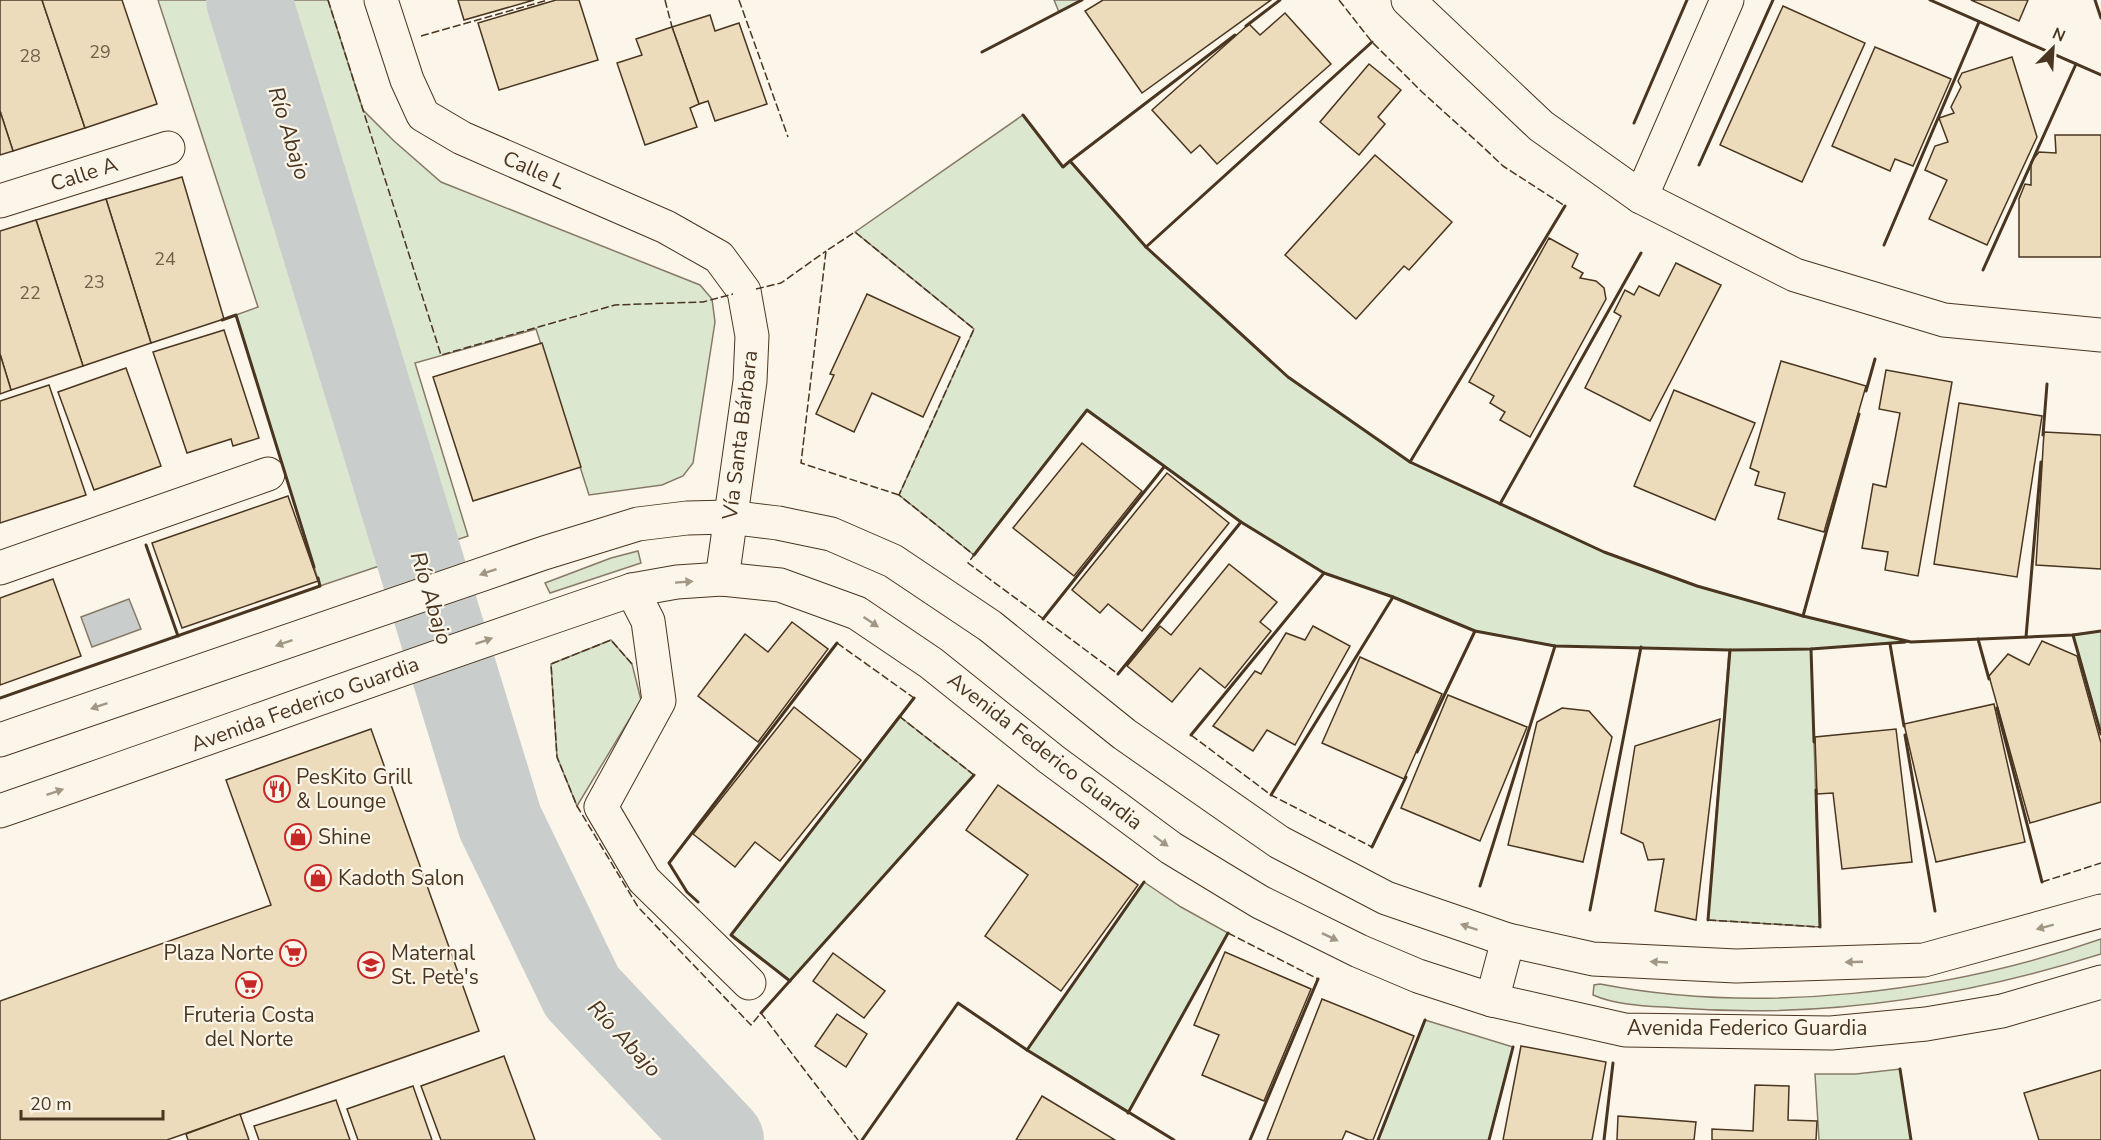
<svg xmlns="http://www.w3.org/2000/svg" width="2101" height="1140" font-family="'Nunito Sans',sans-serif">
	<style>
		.green { fill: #dce7d0; stroke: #887966; stroke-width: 1.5 }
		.water { fill: #c9cecd; stroke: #887966; stroke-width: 1.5 }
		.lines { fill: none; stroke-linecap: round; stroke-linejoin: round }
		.river { stroke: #c9cecd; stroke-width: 86 }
		.building { fill: #ecdcbc; stroke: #4a3520; stroke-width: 1.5 }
		.street-casing { stroke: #4a3520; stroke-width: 35 }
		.secondary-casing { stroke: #4a3520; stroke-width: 35 }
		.street { stroke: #fbf6e9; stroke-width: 33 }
		.secondary { stroke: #fbf6e9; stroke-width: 33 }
		.fence { stroke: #4a3520; stroke-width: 1.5; stroke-dasharray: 8 3; stroke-linecap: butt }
		.wall { stroke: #4a3520; stroke-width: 3 }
		.oneway { fill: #a29684 }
		.labels { text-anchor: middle; stroke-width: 4.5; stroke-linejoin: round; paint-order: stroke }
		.number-label { font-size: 18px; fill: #725f47 }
		.street-label { font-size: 21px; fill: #4a3520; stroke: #fbf6e9 }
		.poi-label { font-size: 21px; fill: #4a3520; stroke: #fbf6e9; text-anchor: start }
		.water-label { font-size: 22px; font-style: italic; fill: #4a3520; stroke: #fbf6e9 }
	</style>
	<rect width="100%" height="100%" fill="#fbf6e9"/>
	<g class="green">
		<polygon points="158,0 328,0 363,110 394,141 441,182 700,285 712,299 715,322 693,463 683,476 662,485 589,495 536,329 415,363 468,536 320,586 236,315 258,307"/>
		<polygon points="1054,0 1082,0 1059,12"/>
		<polygon points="1023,115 1062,167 1070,161 1146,247 1288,377 1410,462 1604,552 1697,586 1803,616 1911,642 1811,649 1820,927 1708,920 1729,650 1555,646 1475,631 1393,597 1324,573 1241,522 1087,410 974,555 899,495 974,329 855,232"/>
		<polygon points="638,551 641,563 550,593 545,583 611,558"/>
		<polygon points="2101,631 2101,734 2073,635"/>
		<polygon points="611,640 632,664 641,700 577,806 557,757 551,664"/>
		<polygon points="899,716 974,775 790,981 731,935"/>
		<polygon points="1144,882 1181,907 1228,933 1128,1113 1027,1050"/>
		<path d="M2101,939V954C1964,997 1822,1019 1678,1008C1650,1006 1618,1006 1593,995L1594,985L1600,984C1761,1015 1947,993 2101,939Z"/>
		<polygon points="1425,1020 1513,1047 1489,1140 1378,1140"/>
		<polygon points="1900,1069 1911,1140 1819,1140 1815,1074 1856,1074"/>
	</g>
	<polygon class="water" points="129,599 141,629 92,647 81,617"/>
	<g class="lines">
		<polyline class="river" points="249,0 500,822 582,992 721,1140"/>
	</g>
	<g class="building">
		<polygon points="0,0 42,0 85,128 13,151 0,111"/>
		<polygon points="42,0 122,0 157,104 85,128"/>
		<polygon points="458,0 534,0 464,20"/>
		<polygon points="556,0 579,0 598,60 499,90 478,23"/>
		<polygon points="1103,0 1271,0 1142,93 1085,11"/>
		<polygon points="1971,0 2028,0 2019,21"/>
		<polygon points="1783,6 1865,43 1802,182 1720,145"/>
		<polygon points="1285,13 1331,64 1217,164 1200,145 1191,153 1152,110 1249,24 1260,35"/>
		<polygon points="710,15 715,31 739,23 767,104 715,121 708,101 699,104 672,27"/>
		<polygon points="672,27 699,104 690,108 697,127 645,145 617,63 642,55 636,39"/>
		<polygon points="1875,47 1951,79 1913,166 1895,159 1890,171 1832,146"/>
		<polygon points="2012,57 2037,137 1987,245 1929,219 1947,180 1925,170 1935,146 1948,142 1939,118 1954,113 1951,107 1961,87 1958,81 1962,73"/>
		<polygon points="1369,64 1401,90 1378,117 1385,124 1359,155 1320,122"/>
		<polygon points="0,111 13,151 0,155"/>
		<polygon points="2055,135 2101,135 2101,257 2019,257 2019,199 2025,184 2031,185 2031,162 2039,152 2056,153"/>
		<polygon points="1375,155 1452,222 1409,270 1404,266 1356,319 1285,255"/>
		<polygon points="182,177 224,319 151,343 106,199"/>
		<polygon points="106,199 151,343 83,366 36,220"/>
		<polygon points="36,220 83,366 11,390 0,354 0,231"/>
		<polygon points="1549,238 1578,254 1572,267 1583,273 1580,278 1596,281 1604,288 1606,299 1530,437 1500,420 1505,412 1490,403 1494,396 1469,382"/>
		<polygon points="1676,263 1721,285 1650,421 1585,388 1621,316 1614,312 1625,290 1634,295 1639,286 1659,296"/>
		<polygon points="867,294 960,337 923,417 872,393 854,432 816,414 834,375 830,374"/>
		<polygon points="224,330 259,438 233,446 231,439 187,453 153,352"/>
		<polygon points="542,343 581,467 473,501 433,377"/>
		<polygon points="0,354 11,390 0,394"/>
		<polygon points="1781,361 1866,386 1824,532 1778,519 1785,493 1755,485 1759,472 1750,468"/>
		<polygon points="126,368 161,466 94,490 58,392"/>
		<polygon points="1886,370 1952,382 1918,576 1885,570 1888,552 1862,548 1873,484 1886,487 1900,413 1879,409"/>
		<polygon points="49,385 86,495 0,523 0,401"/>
		<polygon points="1674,390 1755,423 1715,520 1634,486"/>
		<polygon points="1959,403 2042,416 2017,577 1934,564"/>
		<polygon points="2044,432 2101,435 2101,569 2036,565"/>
		<polygon points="1082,443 1142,491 1074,576 1013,528"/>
		<polygon points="1167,473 1229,523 1142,631 1108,604 1100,613 1072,590"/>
		<polygon points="288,496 318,581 182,628 152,543"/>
		<polygon points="1229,564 1277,602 1260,622 1271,631 1225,688 1200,668 1172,702 1127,666 1160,626 1171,635"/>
		<polygon points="53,579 81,656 0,685 0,598"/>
		<polygon points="792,622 828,649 758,742 698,696 745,634 768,652"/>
		<polygon points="1313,626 1350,646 1295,745 1267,730 1253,751 1213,726 1255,671 1261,674 1286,633 1305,640"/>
		<polygon points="2042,641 2077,656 2101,743 2101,802 2030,823 1989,676 2008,654 2029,665"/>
		<polygon points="1360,657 1442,694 1404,779 1322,743"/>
		<polygon points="1448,695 1527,727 1480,841 1401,808"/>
		<polygon points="1994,704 2025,842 1936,862 1904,724"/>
		<polygon points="794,707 861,760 780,861 755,842 735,867 693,834"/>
		<polygon points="1562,708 1589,711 1612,737 1583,862 1508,845 1537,722"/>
		<polygon points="1720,719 1696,920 1655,911 1664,859 1648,860 1643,843 1621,833 1635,746"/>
		<polygon points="371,729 479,1031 167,1140 0,1140 0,1001 271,905 226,780"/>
		<polygon points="1896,729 1912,862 1842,869 1833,793 1817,794 1815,737"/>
		<polygon points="998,785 1138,885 1061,991 985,936 1028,875 966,830"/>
		<polygon points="1225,952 1311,989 1264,1101 1202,1075 1219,1035 1194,1025"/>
		<polygon points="833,953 885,991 864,1018 813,981"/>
		<polygon points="1322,999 1414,1036 1373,1140 1368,1140 1346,1131 1342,1140 1267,1140"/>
		<polygon points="837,1014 867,1034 846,1067 815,1046"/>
		<polygon points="1521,1046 1606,1062 1592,1140 1503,1140"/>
		<polygon points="504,1056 535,1140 441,1140 421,1086"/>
		<polygon points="2101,1070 2101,1140 2039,1140 2024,1093"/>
		<polygon points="1755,1085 1789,1086 1788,1120 1817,1121 1816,1140 1712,1140 1712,1129 1753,1131"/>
		<polygon points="413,1086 432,1140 358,1140 347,1109"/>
		<polygon points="1042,1096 1115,1140 1016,1140"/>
		<polygon points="336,1100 350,1140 259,1140 254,1126"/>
		<polygon points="240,1114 249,1140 188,1140 186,1134"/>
		<polygon points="1618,1116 1696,1122 1694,1140 1617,1140"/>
	</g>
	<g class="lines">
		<defs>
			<g id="street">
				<polyline points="381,0 407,80 423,115 462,138 666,227 719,257 744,291 752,336 750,381 722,579"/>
				<polyline points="1408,0 1541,126 1641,197 1795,275 1944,320 2101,335"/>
				<polyline points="1641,197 1727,0"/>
				<polyline points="0,201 168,148"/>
				<polyline points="0,568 268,474"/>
				<polyline points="632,590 648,621 659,701 601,807 644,880 749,983"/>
				<polyline points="1492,1000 1508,940"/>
			</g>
			<g id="secondary">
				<polyline points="0,740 544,553 638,524 687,518 729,517 778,523 831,534 893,561 990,626 1124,734 1279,842 1386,898 1508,940 1593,959 1736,966 1924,960 2101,911"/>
				<path d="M0,811C211,738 421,661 632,590L677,582L722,579L780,585L857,613L931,663L1051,759L1171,848L1260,902L1359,951L1418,976L1492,1000L1625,1030L1831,1033L1926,1024L2002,1011L2101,982"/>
			</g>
		</defs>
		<use href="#street" class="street-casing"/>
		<use href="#secondary" class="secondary-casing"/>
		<use href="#street" class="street"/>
		<use href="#secondary" class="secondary"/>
		<g class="fence">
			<polyline points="328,0 441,355 615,305 703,302 733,294"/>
			<polyline points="665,0 672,27"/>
			<polyline points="739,0 788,137"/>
			<polyline points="1339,0 1372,42 1422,92 1483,147 1503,166 1565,206"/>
			<polyline points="421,36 548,0"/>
			<polyline points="756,289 781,283 826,251"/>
			<polyline points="899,495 801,463 826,251 855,232 974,329 899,495 974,555 968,563 1118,674"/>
			<polyline points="837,643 914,698"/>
			<polyline points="632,664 611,640 551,664 557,757 577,806 638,907 751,1025 761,1013 858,1140"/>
			<polyline points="899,716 974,775"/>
			<polyline points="1191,735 1271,795 1372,847"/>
			<polyline points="2042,882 2101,863"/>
			<polyline points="1708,920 1820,927"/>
			<polyline points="1228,933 1318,979"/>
		</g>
		<g class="wall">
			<polyline points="1930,0 2101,75"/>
			<polyline points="2095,0 2101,18"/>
			<polyline points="1246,26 1280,0"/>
			<polyline points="982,52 1082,0"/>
			<polyline points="1023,115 1063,167 1070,161 1146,247 1288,377 1410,462 1604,552 1697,586 1803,616 1911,642 2073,635 2101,631"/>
			<polyline points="1634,123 1687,0"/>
			<polyline points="1070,161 1235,35"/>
			<polyline points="1699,165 1773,0"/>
			<polyline points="1884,245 1979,22"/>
			<polyline points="1146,247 1372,42"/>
			<polyline points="1983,270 2076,64"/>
			<polyline points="222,320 236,315 314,567"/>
			<polyline points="1866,391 1875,359"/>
			<polyline points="2043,435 2047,384"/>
			<polyline points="1410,462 1565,206"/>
			<polyline points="1500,504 1641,253"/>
			<polyline points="1241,522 1324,573 1393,597 1475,631 1555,646 1730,650 1708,920"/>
			<polyline points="146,545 178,636"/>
			<polyline points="974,555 1087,410 1241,522 1118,674"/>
			<polyline points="1803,616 1859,414"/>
			<polyline points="1043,619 1164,467"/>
			<polyline points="2073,635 2101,734"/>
			<polyline points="2026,637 2041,462"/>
			<polyline points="1978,639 1989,679"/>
			<polyline points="1890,644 1904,726"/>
			<polyline points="1811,649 1814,742"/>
			<polyline points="1730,650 1811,649 1905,642"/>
			<polyline points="0,698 320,586 318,578"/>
			<polyline points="1997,708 2042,882"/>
			<polyline points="1191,735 1324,573"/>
			<polyline points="1905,735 1935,911"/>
			<polyline points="1417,752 1475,631"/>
			<polyline points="1816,790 1820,927"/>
			<polyline points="1271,795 1393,597"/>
			<polyline points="1372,847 1406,777"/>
			<polyline points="1480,886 1555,646"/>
			<polyline points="698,902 687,892 669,863 837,643"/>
			<polyline points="1590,910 1641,647"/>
			<polyline points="790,981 731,935 914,698"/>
			<polyline points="761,1013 974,775"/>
			<polyline points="1027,1050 1144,882"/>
			<polyline points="1900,1069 1911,1140"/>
			<polyline points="1128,1113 1228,933"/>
			<polyline points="862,1140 958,1003 1027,1050 1174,1140"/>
			<polyline points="1250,1140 1318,979"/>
			<polyline points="1378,1140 1425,1020"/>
			<polyline points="1489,1140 1513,1047"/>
			<polyline points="1604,1140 1613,1063"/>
		</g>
	</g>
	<defs><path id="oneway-solid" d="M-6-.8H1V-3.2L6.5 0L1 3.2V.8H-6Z" transform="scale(1.5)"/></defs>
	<g class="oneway">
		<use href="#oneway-solid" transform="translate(488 572) rotate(161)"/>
		<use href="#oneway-solid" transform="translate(684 582) rotate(-4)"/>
		<use href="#oneway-solid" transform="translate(871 622) rotate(34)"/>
		<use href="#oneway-solid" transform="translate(484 641) rotate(-19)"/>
		<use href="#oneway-solid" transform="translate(284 643) rotate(161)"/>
		<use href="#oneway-solid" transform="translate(99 706) rotate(161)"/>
		<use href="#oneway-solid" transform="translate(55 792) rotate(-19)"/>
		<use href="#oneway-solid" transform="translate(1161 841) rotate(37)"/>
		<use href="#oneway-solid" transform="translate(1469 927) rotate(-161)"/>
		<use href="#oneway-solid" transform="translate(2045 927) rotate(165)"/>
		<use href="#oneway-solid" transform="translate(1330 937) rotate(26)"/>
		<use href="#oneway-solid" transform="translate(1659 962) rotate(-177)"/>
		<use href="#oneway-solid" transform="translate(1854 962) rotate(178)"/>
	</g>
	<defs>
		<symbol id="restaurant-ring" viewBox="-11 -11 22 22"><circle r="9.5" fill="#fbf6e9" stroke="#c62828" stroke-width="1.5"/><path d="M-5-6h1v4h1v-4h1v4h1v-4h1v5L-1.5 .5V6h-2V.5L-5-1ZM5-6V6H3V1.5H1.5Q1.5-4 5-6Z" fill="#c62828"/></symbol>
		<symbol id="shop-ring" viewBox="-11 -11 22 22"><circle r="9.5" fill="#fbf6e9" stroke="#c62828" stroke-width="1.5"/><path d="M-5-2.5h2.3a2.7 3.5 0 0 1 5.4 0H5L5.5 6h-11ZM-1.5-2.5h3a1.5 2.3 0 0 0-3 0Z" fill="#c62828"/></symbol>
		<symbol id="supermarket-ring" viewBox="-11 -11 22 22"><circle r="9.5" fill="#fbf6e9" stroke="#c62828" stroke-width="1.5"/><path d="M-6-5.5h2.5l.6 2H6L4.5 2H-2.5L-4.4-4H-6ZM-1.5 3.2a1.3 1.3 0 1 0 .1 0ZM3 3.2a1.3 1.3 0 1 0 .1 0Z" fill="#c62828"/></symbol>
		<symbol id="school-ring" viewBox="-11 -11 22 22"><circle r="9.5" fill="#fbf6e9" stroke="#c62828" stroke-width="1.5"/><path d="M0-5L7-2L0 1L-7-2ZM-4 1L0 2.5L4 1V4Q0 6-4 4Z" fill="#c62828"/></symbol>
	</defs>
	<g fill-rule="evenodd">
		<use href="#restaurant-ring" x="262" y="774" width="30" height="30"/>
		<use href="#shop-ring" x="283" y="822" width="30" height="30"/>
		<use href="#shop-ring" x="303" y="863" width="30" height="30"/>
		<use href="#supermarket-ring" x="278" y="938" width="30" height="30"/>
		<use href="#school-ring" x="356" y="950" width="30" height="30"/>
		<use href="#supermarket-ring" x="234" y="970" width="30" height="30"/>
	</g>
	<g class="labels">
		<g class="number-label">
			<text x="100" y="58">29</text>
			<text x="30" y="62">28</text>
			<text x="165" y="265">24</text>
			<text x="94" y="288">23</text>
			<text x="30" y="299">22</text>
		</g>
		<g class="street-label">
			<text transform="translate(534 170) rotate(24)" y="7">Calle L</text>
			<text transform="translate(84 174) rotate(-18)" y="7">Calle A</text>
			<text transform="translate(740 435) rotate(-83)" y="7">Vía Santa Bárbara</text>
			<text transform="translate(305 704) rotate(-20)" y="7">Avenida Federico Guardia</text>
			<text transform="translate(1045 751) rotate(38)" y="7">Avenida Federico Guardia</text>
			<text x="1747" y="1035">Avenida Federico Guardia</text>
		</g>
		<g class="poi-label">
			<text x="296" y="784">PesKito Grill<tspan x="296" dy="24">&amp; Lounge</tspan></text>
			<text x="318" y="844">Shine</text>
			<text x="338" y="885">Kadoth Salon</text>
			<text x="274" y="960" text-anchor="end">Plaza Norte</text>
			<text x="391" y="960">Maternal<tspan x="391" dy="24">St. Pete's</tspan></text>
			<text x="249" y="1022" text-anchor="middle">Fruteria Costa<tspan x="249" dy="24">del Norte</tspan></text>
		</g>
		<g class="water-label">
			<text transform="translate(290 133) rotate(73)" y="8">Río Abajo</text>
			<text transform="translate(432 598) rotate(73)" y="8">Río Abajo</text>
			<text transform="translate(625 1038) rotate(47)" y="8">Río Abajo</text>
		</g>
	</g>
	<g transform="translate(2053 48) rotate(24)" stroke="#fbf6e9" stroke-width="4.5" paint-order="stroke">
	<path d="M0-4.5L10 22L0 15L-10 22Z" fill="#4a3520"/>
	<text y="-9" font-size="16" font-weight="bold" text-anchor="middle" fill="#4a3520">N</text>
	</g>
	<path d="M21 1110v9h142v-9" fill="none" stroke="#4a3520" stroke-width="3"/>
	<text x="30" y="1110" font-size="18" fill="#4a3520" stroke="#fbf6e9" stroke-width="4.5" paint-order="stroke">20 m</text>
</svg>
